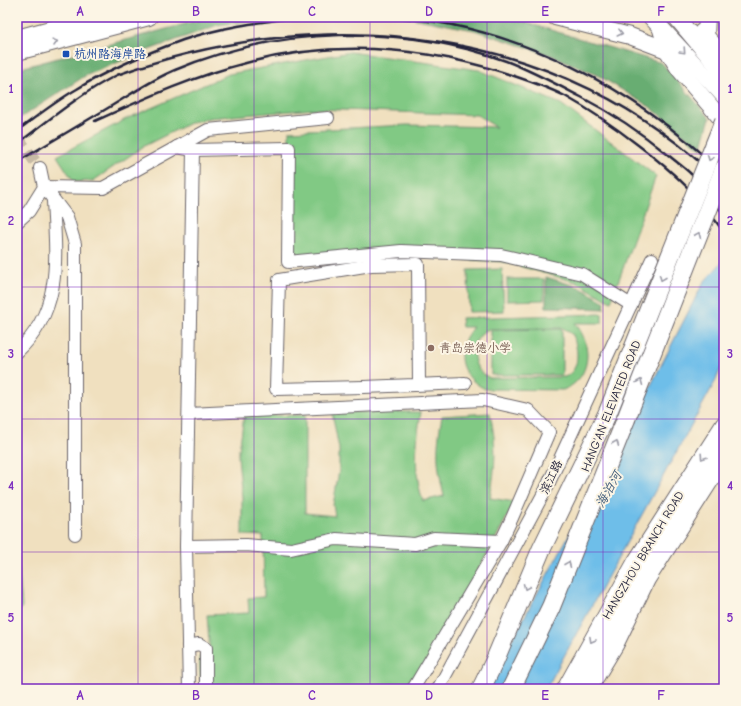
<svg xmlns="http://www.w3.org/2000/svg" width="741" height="706" font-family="'Comic Neue','LXGW WenKai TC',sans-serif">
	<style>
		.green { fill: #81c984; stroke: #527660; fill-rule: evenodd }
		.forest { fill: #68ad72; stroke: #456856 }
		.water { fill: #6ebee9; stroke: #487092 }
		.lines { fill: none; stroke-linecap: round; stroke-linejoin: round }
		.minor-tunnel { stroke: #c7baa5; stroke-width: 12; stroke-dasharray: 12 6; stroke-linecap: butt }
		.minor-casing { stroke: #6a6469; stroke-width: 14 }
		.major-casing { stroke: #6a6469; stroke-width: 18 }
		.highway-casing { stroke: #6a6469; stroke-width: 20 }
		.minor { stroke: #fff; stroke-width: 12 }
		.major { stroke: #fff; stroke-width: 16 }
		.highway { stroke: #fff; stroke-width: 18 }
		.rail { stroke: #22223b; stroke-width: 2.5 }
		.highway-bridge-casing { stroke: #6a6469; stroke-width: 20; stroke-linecap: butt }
		.highway-bridge { stroke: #fff; stroke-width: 18 }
		.oneway { stroke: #9c9ca7 }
		.grid { fill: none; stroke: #7b2cbf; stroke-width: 1; stroke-opacity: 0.55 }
		.transit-dot { fill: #1a4fb4; stroke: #fcf5e5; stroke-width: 1.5 }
		.education-dot { fill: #8d6e63; stroke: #fcf5e5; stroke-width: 1.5 }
		.labels { text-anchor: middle; stroke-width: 4; stroke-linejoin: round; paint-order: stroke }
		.transit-label { font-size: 12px; fill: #164399; stroke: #fcf5e5; text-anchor: start }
		.education-label { font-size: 12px; fill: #785e54; stroke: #fcf5e5; text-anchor: start }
		.street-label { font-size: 12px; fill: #22223b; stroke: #fcf5e5 }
		.water-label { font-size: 13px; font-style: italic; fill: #3d5978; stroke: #fcf5e5 }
		.neatline { fill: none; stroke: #7b2cbf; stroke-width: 1.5 }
		.grid-label { font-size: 13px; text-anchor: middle; font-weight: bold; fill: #7b2cbf }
	</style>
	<rect width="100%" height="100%" fill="#fcf5e5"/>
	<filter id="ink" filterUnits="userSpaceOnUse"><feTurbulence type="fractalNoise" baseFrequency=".025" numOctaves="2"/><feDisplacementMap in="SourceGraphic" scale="8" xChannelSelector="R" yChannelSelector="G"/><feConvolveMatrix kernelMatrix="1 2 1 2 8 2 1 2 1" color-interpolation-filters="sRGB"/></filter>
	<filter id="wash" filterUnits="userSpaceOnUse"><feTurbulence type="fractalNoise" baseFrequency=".012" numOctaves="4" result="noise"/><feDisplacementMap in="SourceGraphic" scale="16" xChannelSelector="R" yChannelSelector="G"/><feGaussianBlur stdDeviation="0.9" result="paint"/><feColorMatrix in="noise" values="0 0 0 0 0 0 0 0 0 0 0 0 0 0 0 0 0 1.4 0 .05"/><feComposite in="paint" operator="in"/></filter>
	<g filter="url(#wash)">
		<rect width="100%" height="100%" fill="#f0e0bf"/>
		<g class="green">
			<polygon points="350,52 479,70 561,104 656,176 611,302 576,282 504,262 404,256 288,262 289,131 407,125 496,127 477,115 314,109 209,118 192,122 144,146 93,181 74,182 57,156 126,119 229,74"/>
			<polygon points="502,269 504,311 469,312 468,270"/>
			<polygon points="507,279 544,279 544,300 507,301"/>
			<path d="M602,314V323H575C593,344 592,379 563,390L485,389C457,374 454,351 473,327H462L461,318ZM563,328L573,335C578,350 581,369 565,377L490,378C475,371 473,360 474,344L483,332L489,329Z"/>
			<polygon points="562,329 562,375 491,375 491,330"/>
			<path d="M332,412H421C416,443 413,471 423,501L444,496C436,462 436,449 442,416L490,413C497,446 496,464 490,498L515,502L457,610L410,689H201L199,657L210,656L207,615L249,613L248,598L264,597L263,536L242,535V498L238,457L244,416L305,415V513L335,516L333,505L339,471V449Z"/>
			<polygon points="17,549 22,607 17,613"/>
		</g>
		<g class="forest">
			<polygon points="211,17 282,17 218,25 143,52 85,76 17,120 17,69"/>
			<polygon points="406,17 507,17 662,63 710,118 701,149 650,107 601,77 556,57 474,30"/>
			<polygon points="546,277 579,287 605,302 604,309 546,307"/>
		</g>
		<polygon class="water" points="724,260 724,361 715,382 546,689 485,689 650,387 703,283"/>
	</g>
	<g filter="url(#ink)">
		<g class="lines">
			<polyline class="minor-tunnel" points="17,137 40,168"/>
			<defs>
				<g id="minor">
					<polyline points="177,147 193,150 289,148 288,262 401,251 501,255 582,274 631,305"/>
					<polyline points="44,187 67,217 75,244 75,534"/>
					<polyline points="44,187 103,188 208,130 328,118"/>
					<polyline points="17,222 29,211 44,187 40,168"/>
					<path d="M17,352C63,310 56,257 53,201"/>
					<path d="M419,385L418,264L371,265L279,280L276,389C339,388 402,386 465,383"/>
					<polyline points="189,414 483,400 528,410 549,432 512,518 501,541 413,689"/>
					<polyline points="186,546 246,545 291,549 336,539 415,544 434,538 501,541"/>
					<polyline points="188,646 199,644 206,648 206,689"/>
					<polyline points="189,689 186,546 193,150"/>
					<polyline points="438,689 546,489 652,259"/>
					<polyline points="591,689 617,646 649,580 724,463"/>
				</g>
				<g id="major">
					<polyline points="555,17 630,36 667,50"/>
					<polyline points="651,17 724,96"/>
					<polyline points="676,17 724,74"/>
					<polyline points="660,26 667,50 679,69 724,122"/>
					<polyline points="702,32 724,56"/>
					<polyline points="706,37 707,17"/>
					<polyline points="17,38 95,17"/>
					<polyline points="17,52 149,17"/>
					<polyline points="565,689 636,561 724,424"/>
					<polyline points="579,689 648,565 724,449"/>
				</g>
				<g id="highway">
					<polyline points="481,689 495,660 541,550 608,412"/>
					<polyline points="511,689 551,607 626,419"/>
				</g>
			</defs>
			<use href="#minor" class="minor-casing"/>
			<use href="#major" class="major-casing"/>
			<use href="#highway" class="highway-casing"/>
			<use href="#minor" class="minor"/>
			<use href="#major" class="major"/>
			<use href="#highway" class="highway"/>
			<g class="rail">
				<path d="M391,17C515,24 637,89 724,175"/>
				<path d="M95,121C144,99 194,76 246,63C333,40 418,46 502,72C524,79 545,86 565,96C590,110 615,127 638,145C659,161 681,179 698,199C708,209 715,221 724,232"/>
				<path d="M17,131C37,116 56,101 77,89C109,69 147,53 183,40C220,27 260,22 299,17"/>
				<path d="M17,144C49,120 81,93 117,75C324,0 563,24 724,185"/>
				<path d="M17,162C49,143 81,124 113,105C133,93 153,79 175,70C277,27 401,23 506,61C532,71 556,84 581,97C614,114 638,130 667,154C675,161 684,167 691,174C703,187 713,201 724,214"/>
			</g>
			<defs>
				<g id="highway-bridge">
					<polyline points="608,412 724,121"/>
					<polyline points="626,419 724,169"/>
				</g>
			</defs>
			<use href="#highway-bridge" class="highway-bridge-casing"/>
			<use href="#highway-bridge" class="highway-bridge"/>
		</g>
		<defs><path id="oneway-chevron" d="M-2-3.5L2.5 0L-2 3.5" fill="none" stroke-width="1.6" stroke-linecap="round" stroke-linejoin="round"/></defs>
		<g class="oneway">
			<use href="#oneway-chevron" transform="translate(620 33) rotate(14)"/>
			<use href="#oneway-chevron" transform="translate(55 42) rotate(-15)"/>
			<use href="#oneway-chevron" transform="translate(683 51) rotate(47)"/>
			<use href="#oneway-chevron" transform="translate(710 158) rotate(112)"/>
			<use href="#oneway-chevron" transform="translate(698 235) rotate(-68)"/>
			<use href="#oneway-chevron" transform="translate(662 278) rotate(112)"/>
			<use href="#oneway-chevron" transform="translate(640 382) rotate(-68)"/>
			<use href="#oneway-chevron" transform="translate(616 443) rotate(-68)"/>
			<use href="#oneway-chevron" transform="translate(703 457) rotate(123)"/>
			<use href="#oneway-chevron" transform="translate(568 564) rotate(-68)"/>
			<use href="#oneway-chevron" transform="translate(526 587) rotate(112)"/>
			<use href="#oneway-chevron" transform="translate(592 640) rotate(119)"/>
		</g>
	</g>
	<path class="grid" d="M138,17V689M254,17V689M370,17V689M487,17V689M603,17V689M17,154H724M17,287H724M17,419H724M17,552H724"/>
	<rect class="transit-dot" x="62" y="50" width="8" height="8" rx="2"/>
	<circle class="education-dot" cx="431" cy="348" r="4"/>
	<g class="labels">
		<g class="transit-label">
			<text x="74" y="58">杭州路海岸路</text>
		</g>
		<g class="education-label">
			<text x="439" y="352">青岛崇德小学</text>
		</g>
		<g class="street-label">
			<text transform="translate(611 406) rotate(-68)" y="4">HANG'AN ELEVATED ROAD</text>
			<text transform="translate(551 477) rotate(-64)" y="4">滨江路</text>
			<text transform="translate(643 555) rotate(-59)" y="4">HANGZHOU BRANCH ROAD</text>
		</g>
		<g class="water-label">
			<text transform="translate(608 489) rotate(-60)" y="5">海泊河</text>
		</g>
	</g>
	<rect width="741" height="706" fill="none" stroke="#fcf5e5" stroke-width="44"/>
	<rect x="22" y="22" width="697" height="662" class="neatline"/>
	<g class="grid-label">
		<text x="80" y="16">A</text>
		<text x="196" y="16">B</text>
		<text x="312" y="16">C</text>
		<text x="429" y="16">D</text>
		<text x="545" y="16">E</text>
		<text x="661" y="16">F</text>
		<text x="11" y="93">1</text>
		<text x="730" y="93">1</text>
		<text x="11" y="225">2</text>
		<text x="730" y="225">2</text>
		<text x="11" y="358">3</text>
		<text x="730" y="358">3</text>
		<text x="11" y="490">4</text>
		<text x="730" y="490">4</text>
		<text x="11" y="622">5</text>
		<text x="730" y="622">5</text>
		<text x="80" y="700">A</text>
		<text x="196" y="700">B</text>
		<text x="312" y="700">C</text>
		<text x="429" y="700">D</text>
		<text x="545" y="700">E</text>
		<text x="661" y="700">F</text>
	</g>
</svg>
